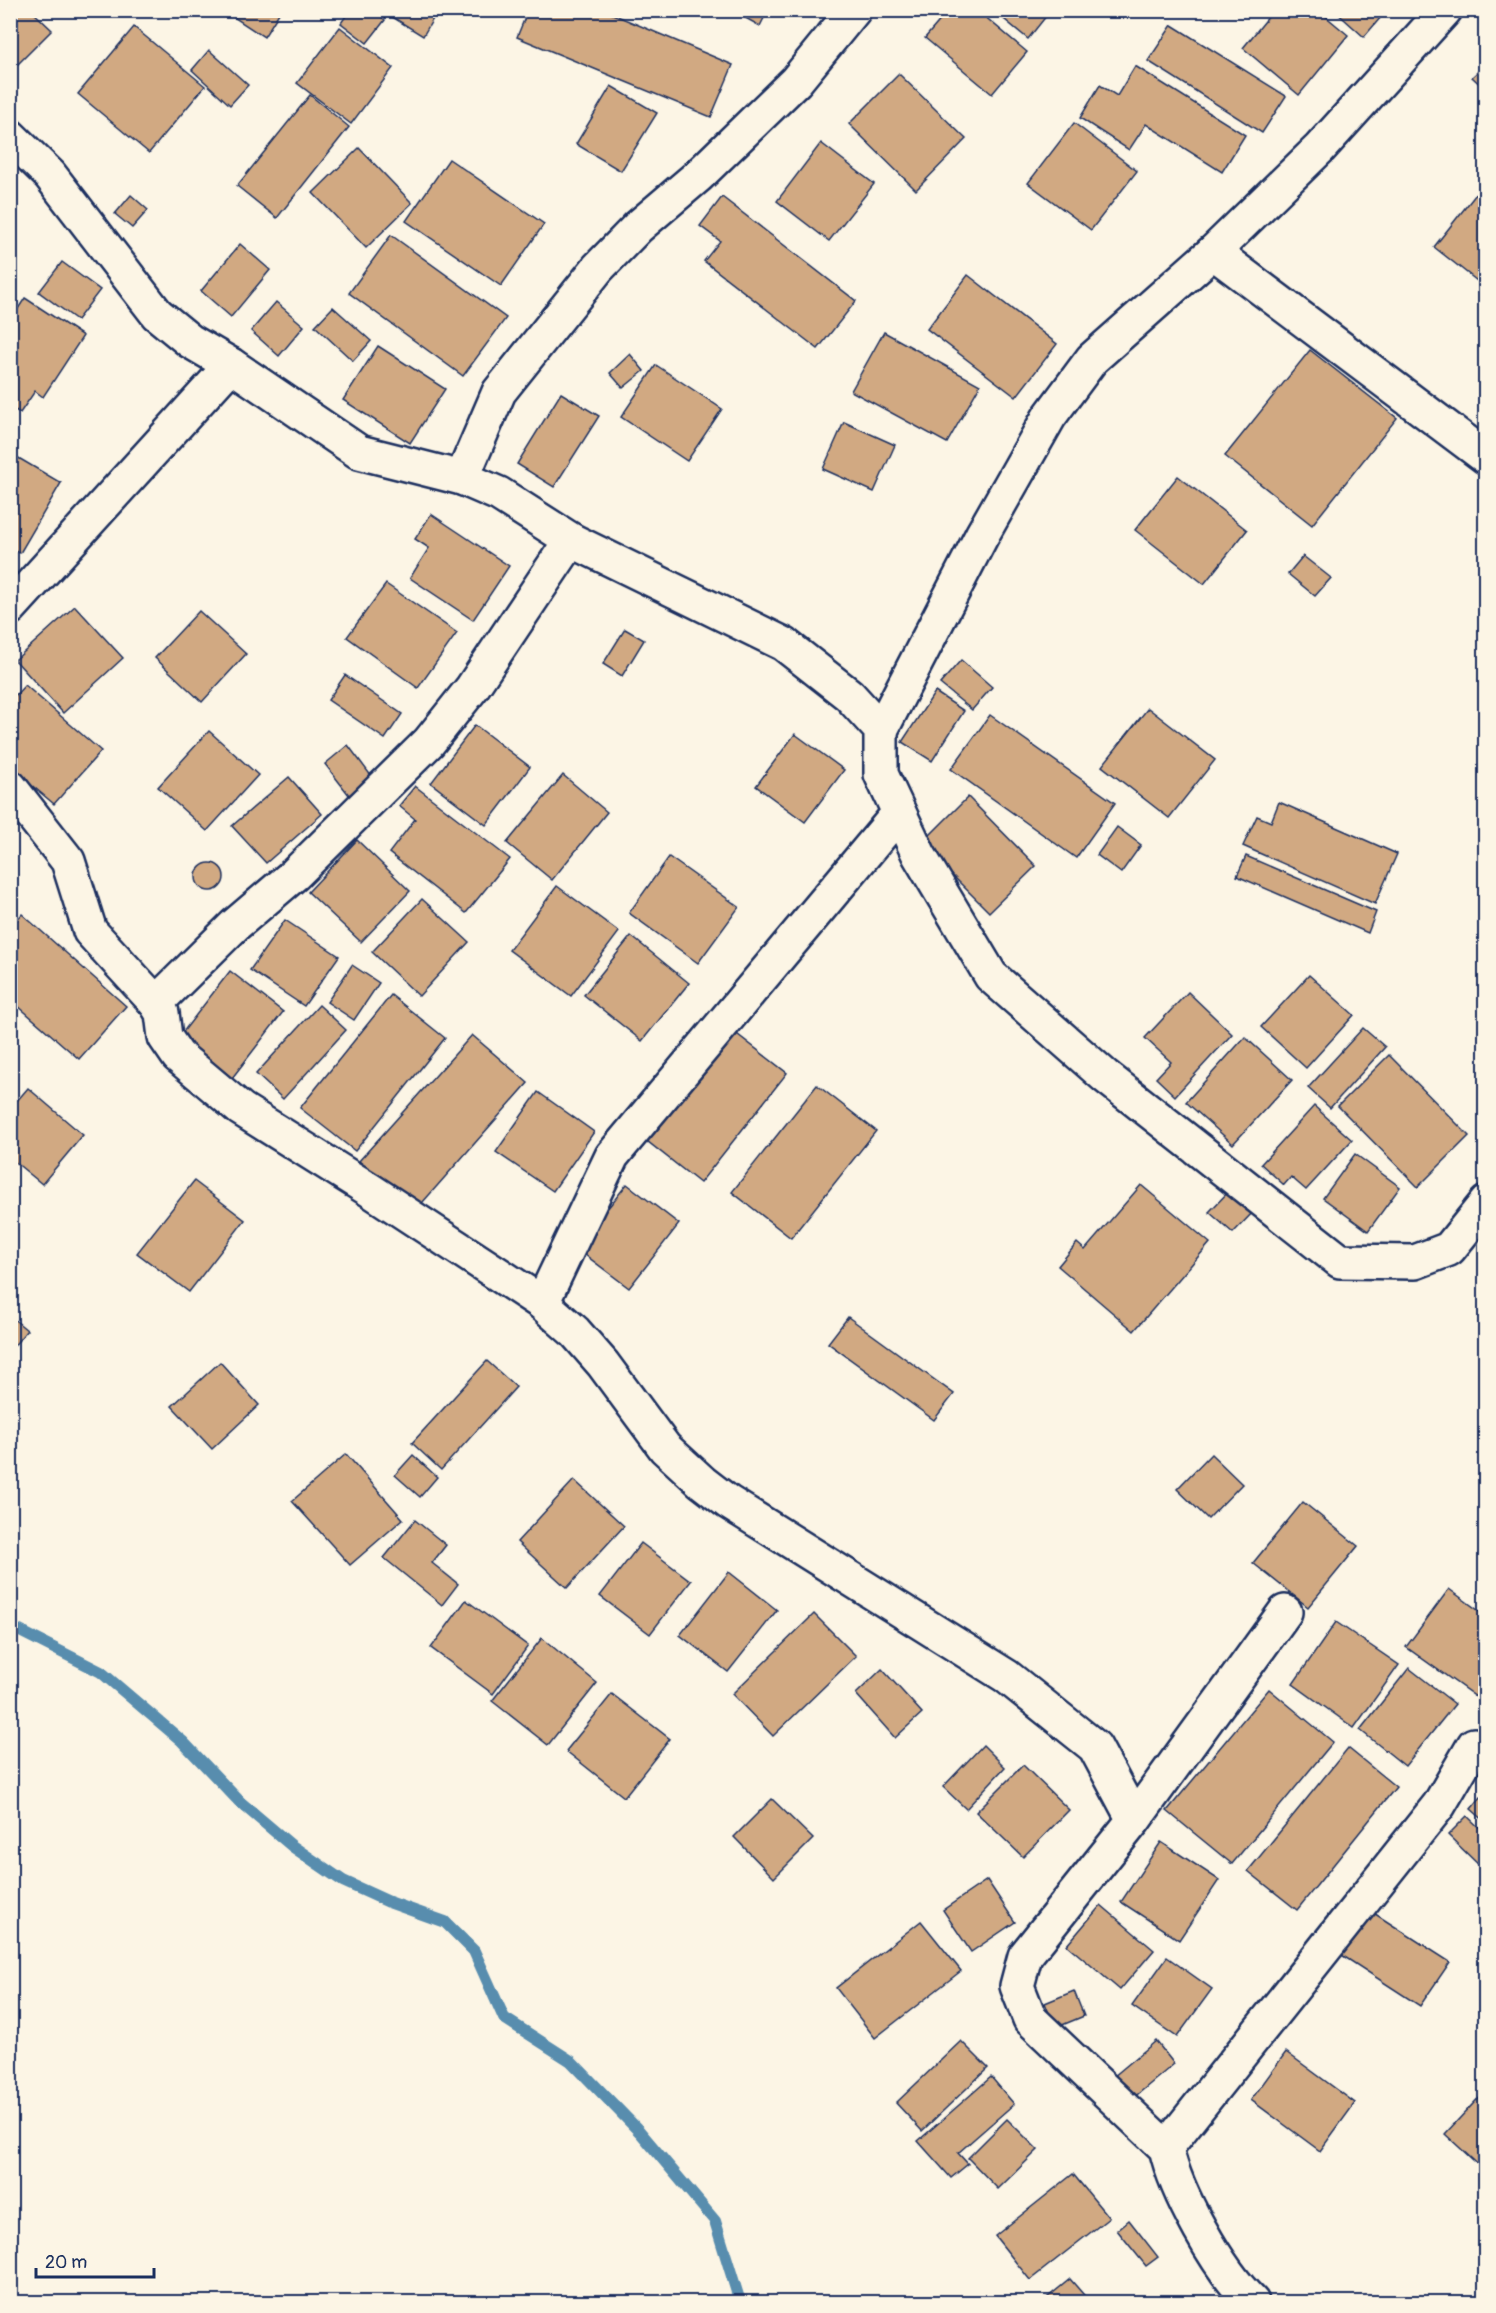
<svg xmlns="http://www.w3.org/2000/svg" width="1496" height="2313" font-family="Pangolin,sans-serif">
	<style>
		.lines { fill: none; stroke-linecap: round; stroke-linejoin: round }
		.stream { stroke: #598dae; stroke-width: 12 }
		.building { fill: #d1a982; stroke: #1b2f5e; stroke-width: 1.5 }
		.minor-casing { stroke: #1b2f5e; stroke-width: 38 }
		.minor { stroke: #fcf5e5; stroke-width: 33 }
	</style>
	<rect width="100%" height="100%" fill="#fcf5e5"/>
	<filter id="ink" filterUnits="userSpaceOnUse"><feTurbulence type="fractalNoise" baseFrequency=".0167" numOctaves="2"/><feDisplacementMap in="SourceGraphic" scale="12" xChannelSelector="R" yChannelSelector="G"/><feConvolveMatrix kernelMatrix="1 2 1 2 8 2 1 2 1" color-interpolation-filters="sRGB"/></filter>
	<g filter="url(#ink)">
		<g class="lines">
			<polyline class="stream" points="10,1626 101,1672 182,1741 240,1802 292,1846 343,1881 389,1902 445,1922 474,1951 504,2018 571,2061 640,2132 715,2221 740,2302"/>
		</g>
		<g class="building">
			<polygon points="10,10 31,10 52,30 10,72"/>
			<polygon points="223,10 281,10 264,37"/>
			<polygon points="350,10 373,10 385,20 367,43 341,23"/>
			<polygon points="381,10 438,10 423,36"/>
			<polygon points="528,10 603,10 733,65 711,117 517,37"/>
			<polygon points="731,10 768,10 760,26"/>
			<polygon points="949,10 977,10 1027,52 992,94 925,38"/>
			<polygon points="993,10 1051,10 1028,39"/>
			<polygon points="1274,10 1318,10 1348,35 1299,95 1243,48"/>
			<polygon points="1334,10 1387,10 1364,37"/>
			<polygon points="1172,25 1286,96 1262,133 1148,61"/>
			<polygon points="134,27 205,86 149,153 78,94"/>
			<polygon points="340,27 393,68 351,124 297,83"/>
			<polygon points="209,50 248,85 230,105 192,70"/>
			<polygon points="1486,64 1486,90 1472,77"/>
			<polygon points="1135,66 1245,135 1222,172 1146,124 1129,150 1080,118 1100,85 1117,96"/>
			<polygon points="899,74 966,139 916,190 849,124"/>
			<polygon points="611,86 657,113 621,171 576,144"/>
			<polygon points="310,95 349,127 277,218 237,186"/>
			<polygon points="1074,123 1137,171 1091,230 1028,183"/>
			<polygon points="821,143 874,184 829,241 777,201"/>
			<polygon points="359,148 412,203 366,248 313,193"/>
			<polygon points="449,159 544,224 501,286 406,221"/>
			<polygon points="1480,189 1486,193 1486,288 1434,247"/>
			<polygon points="131,195 148,210 132,228 115,214"/>
			<polygon points="722,197 856,301 818,349 704,261 720,241 700,226"/>
			<polygon points="391,235 506,318 463,376 349,293"/>
			<polygon points="240,244 270,270 231,317 201,291"/>
			<polygon points="62,262 100,290 77,320 39,292"/>
			<polygon points="968,275 1057,344 1016,397 927,329"/>
			<polygon points="25,298 83,336 43,397 35,391 20,413 10,407 10,321"/>
			<polygon points="276,302 304,326 279,356 251,331"/>
			<polygon points="333,307 371,341 353,361 315,326"/>
			<polygon points="884,332 980,385 947,443 851,391"/>
			<polygon points="378,346 445,389 410,443 343,400"/>
			<polygon points="1310,350 1397,418 1312,525 1225,456"/>
			<polygon points="630,354 644,371 623,388 610,373"/>
			<polygon points="656,365 722,409 687,461 621,417"/>
			<polygon points="561,393 599,416 554,487 517,464"/>
			<polygon points="844,422 895,445 874,492 823,469"/>
			<polygon points="10,453 61,483 20,553 10,548"/>
			<polygon points="1178,476 1247,530 1204,584 1135,530"/>
			<polygon points="431,514 509,566 473,620 410,578 429,548 415,539"/>
			<polygon points="1303,556 1331,578 1315,596 1288,574"/>
			<polygon points="386,584 457,633 418,688 347,637"/>
			<polygon points="75,606 123,658 63,713 15,660"/>
			<polygon points="199,611 246,654 202,702 155,658"/>
			<polygon points="625,629 644,640 622,676 603,664"/>
			<polygon points="961,660 992,687 972,710 940,684"/>
			<polygon points="345,675 402,714 385,739 328,700"/>
			<polygon points="25,685 101,751 54,804 10,767 10,701"/>
			<polygon points="935,692 964,711 932,761 902,742"/>
			<polygon points="1148,708 1215,760 1169,818 1102,766"/>
			<polygon points="990,715 1115,803 1076,858 951,769"/>
			<polygon points="475,725 530,767 486,825 431,783"/>
			<polygon points="209,731 258,775 207,831 158,787"/>
			<polygon points="795,734 844,770 805,822 756,786"/>
			<polygon points="348,745 372,777 349,795 325,764"/>
			<polygon points="563,775 607,812 552,880 507,843"/>
			<polygon points="289,777 322,814 266,863 232,826"/>
			<polygon points="415,786 510,859 466,913 389,853 415,819 399,806"/>
			<polygon points="968,797 1036,866 989,912 921,844"/>
			<polygon points="1279,802 1397,854 1375,904 1243,846 1257,816 1271,822"/>
			<polygon points="1117,827 1141,845 1121,873 1097,855"/>
			<polygon points="357,840 410,891 361,942 308,892"/>
			<polygon points="1246,856 1376,912 1368,933 1237,876"/>
			<polygon points="669,857 739,907 698,963 629,913"/>
			<circle cx="210" cy="877" r="14"/>
			<polygon points="557,886 619,932 571,996 509,950"/>
			<polygon points="422,899 469,942 419,996 372,952"/>
			<polygon points="22,914 126,1006 79,1059 10,999 10,928"/>
			<polygon points="285,920 339,956 304,1006 250,970"/>
			<polygon points="631,936 689,983 642,1041 584,995"/>
			<polygon points="352,965 379,983 354,1020 327,1002"/>
			<polygon points="230,971 283,1012 229,1082 176,1041"/>
			<polygon points="1309,975 1354,1015 1306,1068 1261,1027"/>
			<polygon points="1188,992 1232,1034 1175,1096 1156,1078 1171,1062 1145,1038"/>
			<polygon points="391,995 445,1038 355,1151 300,1108"/>
			<polygon points="319,1005 346,1030 283,1099 256,1074"/>
			<polygon points="1363,1028 1385,1047 1330,1108 1308,1088"/>
			<polygon points="733,1031 787,1073 700,1183 647,1141"/>
			<polygon points="472,1035 528,1083 415,1211 359,1161"/>
			<polygon points="1245,1037 1292,1080 1233,1144 1186,1102"/>
			<polygon points="1389,1055 1469,1136 1418,1187 1338,1106"/>
			<polygon points="817,1085 876,1131 791,1238 732,1192"/>
			<polygon points="28,1088 83,1135 42,1184 10,1158 10,1109"/>
			<polygon points="538,1092 594,1132 553,1191 496,1152"/>
			<polygon points="1314,1106 1352,1140 1306,1190 1291,1177 1284,1185 1261,1164"/>
			<polygon points="1355,1154 1400,1187 1368,1231 1323,1198"/>
			<polygon points="194,1181 245,1220 189,1292 137,1253"/>
			<polygon points="627,1184 679,1224 629,1288 576,1248"/>
			<polygon points="1141,1185 1210,1243 1134,1331 1058,1266 1077,1243 1085,1250"/>
			<polygon points="1230,1190 1254,1211 1233,1233 1209,1212"/>
			<polygon points="10,1316 27,1330 10,1351"/>
			<polygon points="848,1317 954,1394 934,1420 828,1343"/>
			<polygon points="487,1361 516,1387 441,1470 412,1443"/>
			<polygon points="220,1362 259,1405 212,1449 172,1406"/>
			<polygon points="346,1454 403,1519 350,1565 292,1501"/>
			<polygon points="1211,1454 1242,1484 1208,1519 1177,1489"/>
			<polygon points="413,1455 437,1477 420,1497 395,1475"/>
			<polygon points="574,1480 624,1526 567,1588 517,1542"/>
			<polygon points="1303,1502 1358,1546 1308,1607 1253,1563"/>
			<polygon points="415,1520 446,1545 432,1563 458,1584 442,1605 384,1558"/>
			<polygon points="641,1543 691,1581 650,1634 600,1596"/>
			<polygon points="729,1572 777,1610 728,1672 680,1635"/>
			<polygon points="1449,1589 1486,1616 1486,1704 1406,1647"/>
			<polygon points="466,1600 528,1646 493,1694 431,1648"/>
			<polygon points="814,1614 856,1656 773,1736 732,1694"/>
			<polygon points="1336,1622 1399,1665 1354,1728 1293,1684"/>
			<polygon points="542,1638 597,1683 548,1745 492,1701"/>
			<polygon points="1409,1668 1455,1704 1405,1766 1360,1730"/>
			<polygon points="882,1669 922,1713 895,1738 856,1694"/>
			<polygon points="1269,1689 1333,1742 1232,1864 1167,1811"/>
			<polygon points="612,1694 670,1739 624,1797 566,1751"/>
			<polygon points="983,1745 1005,1767 966,1809 943,1787"/>
			<polygon points="1348,1748 1396,1787 1297,1910 1248,1871"/>
			<polygon points="1023,1765 1069,1810 1023,1857 976,1812"/>
			<polygon points="1486,1791 1486,1822 1471,1809"/>
			<polygon points="772,1799 813,1839 774,1878 734,1837"/>
			<polygon points="1467,1816 1486,1834 1486,1872 1448,1835"/>
			<polygon points="1161,1842 1219,1880 1179,1940 1121,1902"/>
			<polygon points="987,1880 1015,1922 971,1952 943,1910"/>
			<polygon points="1101,1905 1154,1950 1120,1990 1067,1945"/>
			<polygon points="1369,1910 1450,1962 1420,2006 1340,1954"/>
			<polygon points="921,1921 961,1971 875,2038 836,1988"/>
			<polygon points="1167,1957 1212,1989 1177,2037 1132,2006"/>
			<polygon points="1074,1991 1084,2016 1055,2028 1045,2003"/>
			<polygon points="961,2041 988,2068 922,2131 896,2103"/>
			<polygon points="1156,2041 1174,2064 1126,2104 1107,2082"/>
			<polygon points="1286,2052 1355,2103 1320,2151 1251,2100"/>
			<polygon points="991,2077 1014,2104 958,2153 968,2164 951,2178 918,2141"/>
			<polygon points="1486,2090 1486,2172 1445,2134"/>
			<polygon points="1007,2119 1038,2150 998,2189 968,2158"/>
			<polygon points="1073,2174 1109,2218 1030,2280 995,2236"/>
			<polygon points="1129,2220 1158,2257 1146,2266 1117,2230"/>
			<polygon points="1070,2279 1090,2302 1042,2302"/>
		</g>
		<g class="lines">
			<defs>
				<g id="minor">
					<polyline points="10,136 50,175 157,314 190,341 231,365 359,452 462,478 499,392 598,268 638,227 698,176 796,81 854,10"/>
					<polyline points="1213,252 1486,457"/>
					<path d="M462,478L499,494L571,540L472,688L429,742L295,874L235,925L156,1003L162,1013L165,1037L178,1056L241,1109L370,1190L542,1303L575,1332L603,1364L665,1448L702,1482L728,1502L1006,1676L1095,1747L1134,1820L1025,1956L1017,1986L1030,2019L1166,2148C1176,2193 1218,2269 1252,2302"/>
					<polyline points="571,540 784,644 849,695 881,730 881,774 919,855 991,976 1105,1076 1340,1261 1415,1262 1449,1249 1486,1203"/>
					<polyline points="10,608 231,365"/>
					<polyline points="881,730 982,535 1049,417 1092,359 1213,252 1320,148 1445,10"/>
					<polyline points="10,787 68,861 90,931 156,1003"/>
					<polyline points="542,1303 612,1156 899,813"/>
					<polyline points="1134,1820 1285,1612"/>
					<polyline points="1166,2148 1439,1805 1474,1745"/>
				</g>
			</defs>
			<use href="#minor" class="minor-casing"/>
			<use href="#minor" class="minor"/>
		</g>
	</g>
	<rect width="1496" height="2313" fill="none" stroke="#fcf5e5" stroke-width="36"/>
	<rect x="18" y="18" width="1460" height="2277" fill="none" stroke="#1b2f5e" stroke-width="2" filter="url(#ink)"/>
	<path d="M36 2268v9h118v-9" fill="none" stroke="#1b2f5e" stroke-width="3"/>
	<text x="45" y="2268" font-size="18" fill="#1b2f5e" stroke="#fcf5e5" stroke-width="4.5" paint-order="stroke">20 m</text>
</svg>
